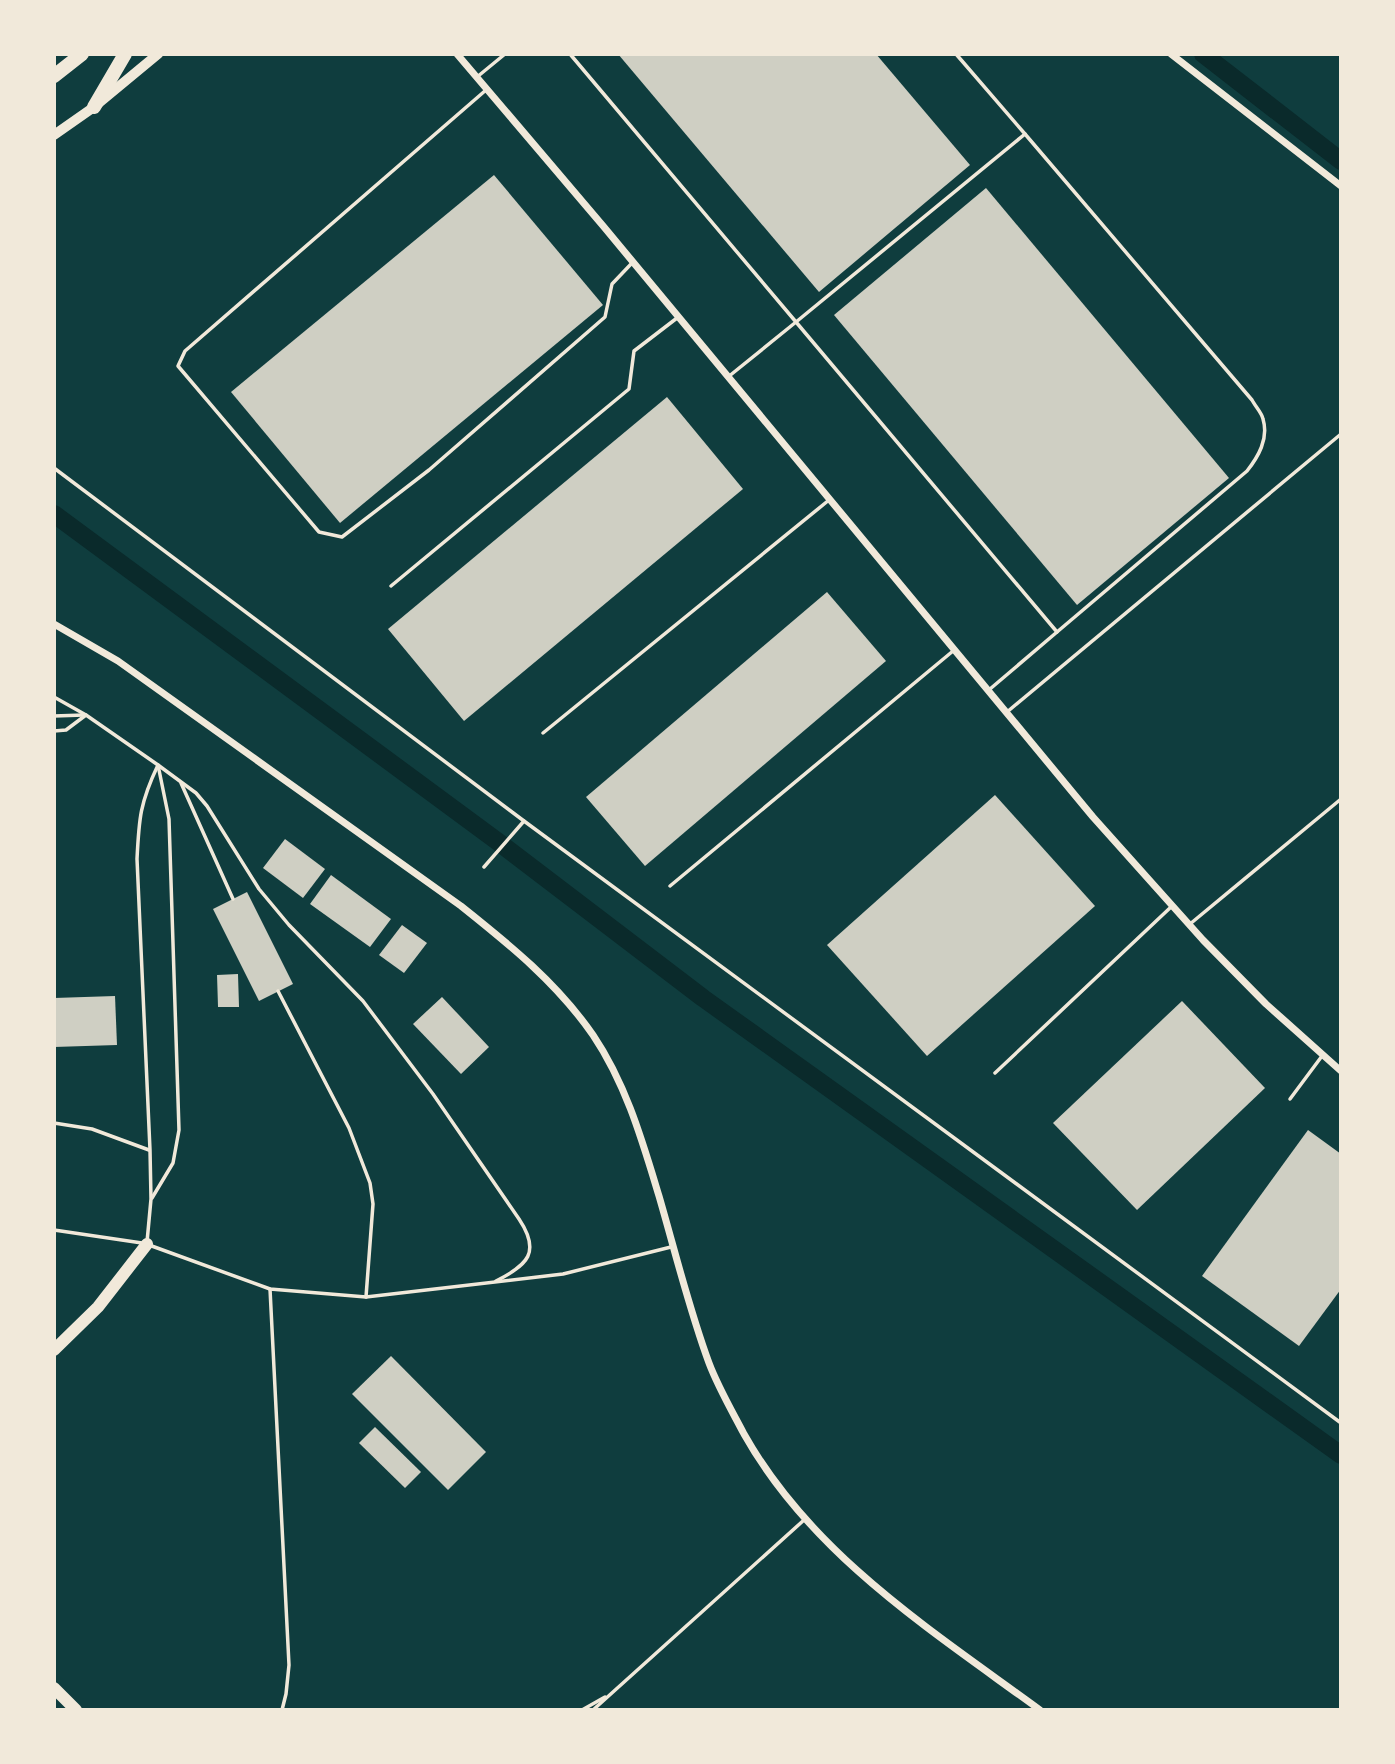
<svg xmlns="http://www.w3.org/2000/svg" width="1395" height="1764" font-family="Jost,sans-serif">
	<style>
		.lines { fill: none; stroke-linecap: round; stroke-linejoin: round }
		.canal { stroke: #0a2a2b; stroke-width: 18 }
		.building { fill: #cfcfc3 }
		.service { stroke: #f1e9da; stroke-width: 3.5 }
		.minor { stroke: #f1e9da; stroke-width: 7 }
		.secondary { stroke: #f1e9da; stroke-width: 10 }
		.primary { stroke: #f1e9da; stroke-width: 12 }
		.motorway { stroke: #f1e9da; stroke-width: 14 }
	</style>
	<rect width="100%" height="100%" fill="#0f3d3e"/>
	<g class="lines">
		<g class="canal">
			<polyline points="1203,54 1341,161"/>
			<polyline points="54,514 497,841 703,998 1341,1455"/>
		</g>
	</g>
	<g class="building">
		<polygon points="618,54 876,54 970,165 819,292"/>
		<polygon points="494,175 603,305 340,523 231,392"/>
		<polygon points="986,188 1229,478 1077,605 834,315"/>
		<polygon points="667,397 743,489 464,721 388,629"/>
		<polygon points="827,592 886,661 645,866 586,797"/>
		<polygon points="995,795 1095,906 927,1056 827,945"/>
		<polygon points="285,839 325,869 303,898 263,868"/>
		<polygon points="331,875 391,919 370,947 310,904"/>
		<polygon points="247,892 293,984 259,1001 213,909"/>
		<polygon points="402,925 427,943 404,973 379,955"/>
		<polygon points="238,974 239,1007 218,1007 217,975"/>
		<polygon points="115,996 117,1045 54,1047 54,998"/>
		<polygon points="442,997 489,1047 461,1074 413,1024"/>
		<polygon points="1182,1001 1265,1088 1137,1210 1053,1123"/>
		<polygon points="1308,1130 1341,1154 1341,1289 1299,1346 1202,1276"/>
		<polygon points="391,1356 486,1452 448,1490 352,1394"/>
		<polygon points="375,1427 421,1472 405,1488 359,1443"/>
	</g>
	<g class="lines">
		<g class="service">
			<polyline points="570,54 796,322 728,377"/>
			<polyline points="956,54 1025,134 796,322 1057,632 990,689"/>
			<polyline points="477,77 505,54"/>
			<polyline points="486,90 185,351 178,366 319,532 342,537 429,470 605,317 612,284 632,263"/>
			<path d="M1025,134L1252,400C1255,406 1262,413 1263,419C1269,439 1258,457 1247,471L1057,632"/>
			<polyline points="54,468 524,821 1341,1423"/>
			<polyline points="391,586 629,389 634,351 677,318"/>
			<polyline points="54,697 86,715"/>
			<polyline points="1007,712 1341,434"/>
			<polyline points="54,716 84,715"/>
			<polyline points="54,731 66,730 86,715 158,765 169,819 179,1130 173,1163 152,1198"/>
			<polyline points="543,733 829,500"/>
			<polyline points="181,783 233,899"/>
			<polyline points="484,867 524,821"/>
			<polyline points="670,886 953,651"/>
			<polyline points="1190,924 1341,799"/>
			<polyline points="278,991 349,1128 370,1183 373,1204 366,1297"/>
			<polyline points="995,1073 1171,907"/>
			<polyline points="1290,1099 1322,1056"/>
			<polyline points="54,1123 92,1129 149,1150"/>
			<polyline points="54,1230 142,1243"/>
			<path d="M147,1242L151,1199L150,1150L137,859C139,818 140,803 158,765L196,793L207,806L259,889L289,925L363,1001L433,1094L519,1219C541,1252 528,1265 496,1281"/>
			<polyline points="149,1245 270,1289 366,1297 563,1274 671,1247"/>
			<polyline points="270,1289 289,1665 286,1694 282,1710"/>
			<polyline points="582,1710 605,1697"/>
			<polyline points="593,1710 804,1520"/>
		</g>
		<g class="minor">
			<polyline points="457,54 604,227 1093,817 1203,940 1266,1004 1341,1071"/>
			<polyline points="1171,54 1341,186"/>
			<path d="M54,624L118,661L461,906C510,945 557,983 593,1035C626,1084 642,1140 659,1196C675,1251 689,1309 709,1363C718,1387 732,1411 744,1434C812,1555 931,1630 1040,1710"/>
		</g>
		<polyline class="secondary" points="54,135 94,107 158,54"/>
		<g class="primary">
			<polyline points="54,1350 98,1307 147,1244"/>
			<polyline points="54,1688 76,1710"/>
		</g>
		<g class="motorway">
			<polyline points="54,76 82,54"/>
			<polyline points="94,107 125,54"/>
		</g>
	</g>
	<rect width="1395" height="1764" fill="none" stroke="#f1e9da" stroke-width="112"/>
</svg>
